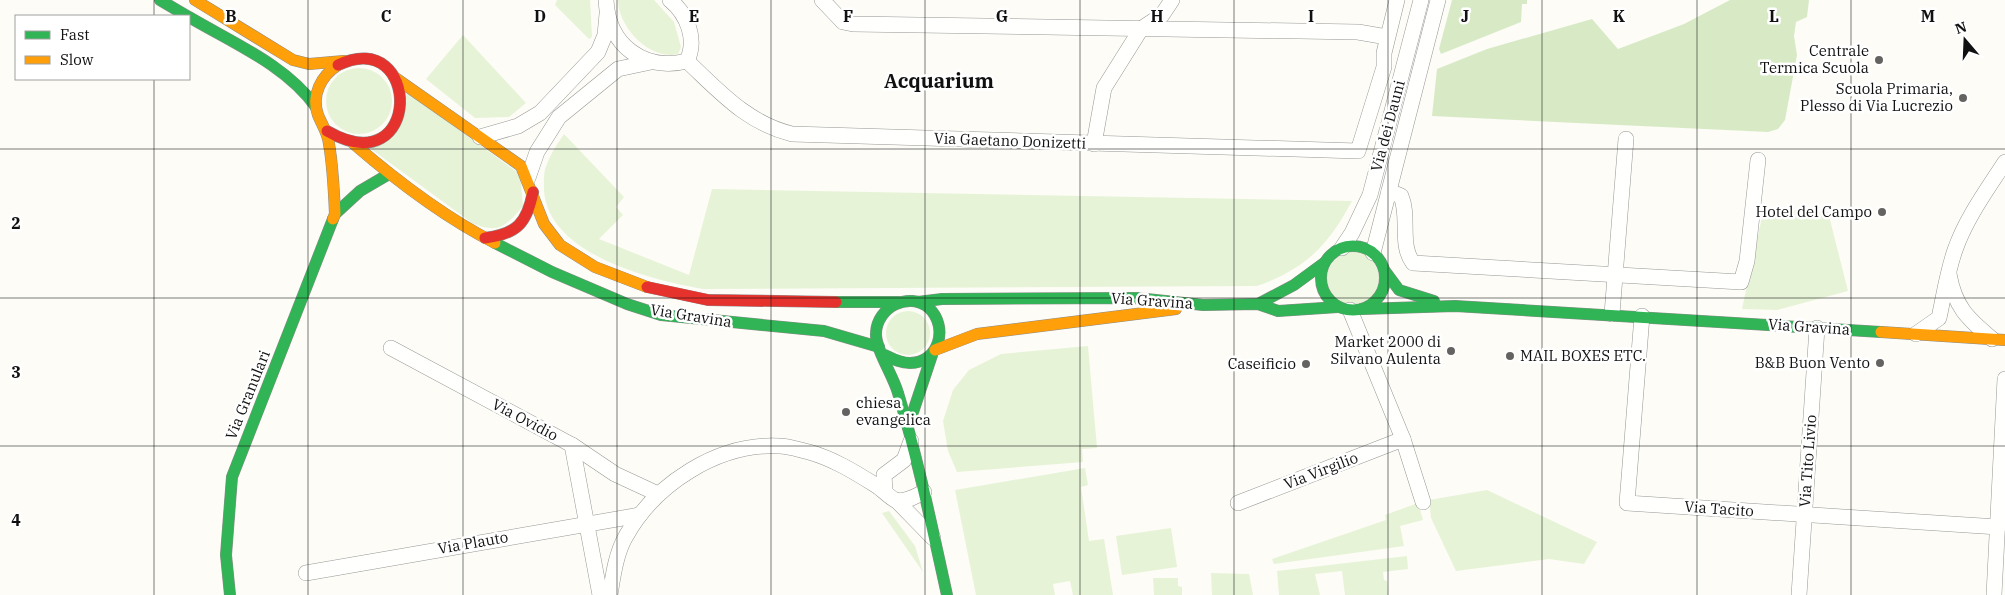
<svg xmlns="http://www.w3.org/2000/svg" width="2005" height="595" font-family="'IBM Plex Serif',serif">
	<style>
		.green { fill: #e7f3d7 }
		.forest { fill: #d8eac5 }
		.lines { fill: none; stroke-linecap: round; stroke-linejoin: round }
		.street-casing { stroke: #979795; stroke-width: 16 }
		.fast-casing { stroke: #8e8d8b; stroke-width: 12 }
		.slow-casing { stroke: #8e8d8b; stroke-width: 12 }
		.jam-casing { stroke: #8e8d8b; stroke-width: 12 }
		.street { stroke: #fffffe; stroke-width: 15 }
		.fast { stroke: #30b455; stroke-width: 11 }
		.slow { stroke: #ff9f0a; stroke-width: 11 }
		.jam { stroke: #e5322d; stroke-width: 11 }
		.grid { fill: none; stroke: #111; stroke-width: 1; stroke-opacity: 0.55 }
		.poi-dot { fill: #646362; stroke: #fff; stroke-width: 2 }
		.labels { text-anchor: middle; stroke-width: 5; stroke-linejoin: round; paint-order: stroke }
		.poi-label { font-size: 15px; fill: #111; stroke: #fff; text-anchor: end }
		.street-label { font-size: 15px; fill: #111; stroke: #fff }
		.district-label { font-size: 20px; font-weight: bold; fill: #111; stroke: #fff }
		.grid-label { font-size: 16px; text-anchor: middle; font-weight: bold; fill: #111; stroke: #fff; stroke-width: 5; stroke-linejoin: round; paint-order: stroke }
	</style>
	<rect width="100%" height="100%" fill="#fdfcf7"/>
	<g class="green">
		<polygon points="557,0 590,0 592,37 589,39 555,5"/>
		<path d="M618,0H654L674,22L681,47L678,54C650,61 618,27 618,0Z"/>
		<polygon points="463,35 526,103 509,117 475,118 426,79"/>
		<circle cx="359" cy="101" r="33"/>
		<path d="M408,93L517,172L521,183L523,206C505,227 499,234 472,223L371,149Z"/>
		<path d="M564,134L624,197L616,207L623,215L599,239L689,275L712,189L1352,201C1328,246 1305,269 1257,286L703,289C652,280 548,255 544,190C544,182 543,172 547,164C551,153 558,143 564,134Z"/>
		<polygon points="1764,208 1828,212 1848,291 1777,310 1742,309"/>
		<circle cx="1353" cy="278" r="26"/>
		<circle cx="908" cy="333" r="22"/>
		<polygon points="1088,346 1097,448 1082,449 1083,462 957,472 948,451 943,421 953,390 969,370 1001,354"/>
		<polygon points="1085,468 1088,485 1081,487 1089,541 1104,539 1113,595 1073,595 1070,581 1053,584 1055,595 976,595 955,490"/>
		<polygon points="1487,490 1597,542 1584,564 1549,559 1456,571 1431,518 1429,500"/>
		<polygon points="1418,503 1423,520 1400,526 1404,546 1274,564 1272,559 1386,520 1385,515"/>
		<polygon points="889,511 915,546 923,572 882,513"/>
		<polygon points="1171,528 1177,567 1122,575 1116,536"/>
		<polygon points="1407,556 1408,569 1383,572 1384,580 1387,581 1388,595 1345,595 1342,571 1315,574 1320,595 1279,595 1277,571"/>
		<polygon points="1211,573 1249,574 1253,595 1212,595"/>
		<polygon points="1153,578 1178,578 1178,586 1182,587 1182,595 1154,595"/>
	</g>
	<g class="forest">
		<polygon points="1452,0 1527,0 1527,4 1522,4 1521,22 1441,54 1439,49"/>
		<polygon points="1730,0 1809,0 1807,17 1796,22 1794,36 1797,55 1785,120 1778,129 1768,132 1432,116 1437,69 1487,49 1592,19 1618,49 1684,24"/>
	</g>
	<g class="lines">
		<defs>
			<g id="street">
				<path d="M606,0C608,45 644,72 687,61C697,40 688,15 670,0"/>
				<polyline points="822,0 843,22 853,24 1358,32 1387,37"/>
				<path d="M687,61C720,92 747,123 792,134L1358,151L1384,67V53L1397,0"/>
				<polyline points="480,137 518,126 540,113 598,52 605,35 607,14"/>
				<polyline points="1094,144 1104,88 1141,29 1162,15 1172,0"/>
				<polyline points="528,178 537,152 559,117 618,69 651,62"/>
				<path d="M1389,191L1401,196C1410,217 1399,244 1413,263L1741,282L1747,261L1758,160"/>
				<polyline points="1342,248 1352,233 1370,195 1421,0"/>
				<polyline points="1373,253 1438,0"/>
				<path d="M1949,274C1955,307 1967,318 1992,339"/>
				<polyline points="1350,310 1403,439 1423,502"/>
				<polyline points="1612,314 1626,139"/>
				<polyline points="1642,316 1627,503 1998,527"/>
				<path d="M1916,334L1939,318C1944,295 1947,273 1955,250C1966,218 1987,190 2005,162"/>
				<polyline points="391,348 572,445 615,474 658,494"/>
				<polyline points="572,445 600,595"/>
				<polyline points="885,491 884,475 904,460 911,441"/>
				<polyline points="896,500 933,538"/>
				<polyline points="1238,503 1403,439"/>
				<polyline points="306,573 640,515"/>
				<path d="M610,595C613,576 616,553 626,536C655,484 718,443 779,446C789,446 800,450 809,452C834,459 856,473 877,486C883,490 889,497 895,500C905,503 916,496 924,492"/>
				<polyline points="1799,595 1817,328"/>
				<polyline points="1994,595 2005,379"/>
			</g>
			<g id="fast">
				<polyline points="160,0 187,16"/>
				<path d="M189,17C233,43 286,65 316,107"/>
				<polyline points="335,214 360,191 389,174"/>
				<polyline points="495,243 552,272 627,304 661,315 824,331 879,347"/>
				<circle cx="1353" cy="278" r="32"/>
				<polyline points="1385,271 1399,290 1434,301"/>
				<polyline points="836,302 899,302"/>
				<polyline points="918,302 942,299 1137,298 1203,305 1258,304 1278,311 1338,307"/>
				<polyline points="1258,304 1294,285 1324,263"/>
				<polyline points="1362,309 1455,306 1881,332"/>
				<path d="M885,355C893,359 900,363 910,363C939,363 949,327 929,308C909,291 877,307 876,333C875,349 893,375 898,393C918,459 932,527 947,595"/>
				<polyline points="908,427 932,355"/>
				<polyline points="230,595 226,555 232,477 333,219"/>
			</g>
			<g id="slow">
				<polyline points="195,0 293,60 309,64 344,61"/>
				<polyline points="394,77 521,166 544,224 560,245 595,267 647,287"/>
				<path d="M354,144C398,182 444,217 495,243"/>
				<path d="M333,219L335,214C334,191 333,167 329,144C328,133 322,125 318,115C311,95 321,76 338,65"/>
				<polyline points="1881,332 2005,340"/>
				<polyline points="935,350 977,334 1176,309"/>
			</g>
			<g id="jam">
				<path d="M327,131C423,186 422,25 338,65"/>
				<path d="M485,238C517,234 527,223 533,192"/>
				<polyline points="647,287 708,300 836,302"/>
			</g>
		</defs>
		<use href="#street" class="street-casing"/>
		<use href="#fast" class="fast-casing"/>
		<use href="#slow" class="slow-casing"/>
		<use href="#jam" class="jam-casing"/>
		<use href="#street" class="street"/>
		<use href="#fast" class="fast"/>
		<use href="#slow" class="slow"/>
		<use href="#jam" class="jam"/>
	</g>
	<path class="grid" d="M154,0V16M308,0V595M463,0V595M617,0V595M771,0V595M925,0V595M1080,0V595M1234,0V595M1388,0V595M1542,0V595M1697,0V595M1851,0V595M154,79V595M0,149H2005M0,298H2005M0,446H2005"/>
	<g class="poi-dot">
		<circle cx="1879" cy="60" r="5"/>
		<circle cx="1963" cy="98" r="5"/>
		<circle cx="1882" cy="212" r="5"/>
		<circle cx="1451" cy="351" r="5"/>
		<circle cx="1510" cy="356" r="5"/>
		<circle cx="1880" cy="363" r="5"/>
		<circle cx="1306" cy="364" r="5"/>
		<circle cx="846" cy="412" r="5"/>
	</g>
	<g class="labels">
		<g class="poi-label">
			<text x="1869" y="56">Centrale<tspan x="1869" dy="17">Termica Scuola</tspan></text>
			<text x="1953" y="94">Scuola Primaria,<tspan x="1953" dy="17">Plesso di Via Lucrezio</tspan></text>
			<text x="1872" y="217">Hotel del Campo</text>
			<text x="1441" y="347">Market 2000 di<tspan x="1441" dy="17">Silvano Aulenta</tspan></text>
			<text x="1520" y="361" text-anchor="start">MAIL BOXES ETC.</text>
			<text x="1870" y="368">B&amp;B Buon Vento</text>
			<text x="1296" y="369">Caseificio</text>
			<text x="856" y="408" text-anchor="start">chiesa<tspan x="856" dy="17">evangelica</tspan></text>
		</g>
		<g class="street-label">
			<text transform="translate(1388 126) rotate(-75)" y="5">Via dei Dauni</text>
			<text transform="translate(1010 141) rotate(2)" y="5">Via Gaetano Donizetti</text>
			<text transform="translate(1152 301) rotate(4)" y="5">Via Gravina</text>
			<text transform="translate(691 316) rotate(9)" y="5">Via Gravina</text>
			<text transform="translate(1809 327) rotate(4)" y="5">Via Gravina</text>
			<text transform="translate(248 395) rotate(-68)" y="5">Via Granulari</text>
			<text transform="translate(525 420) rotate(28)" y="5">Via Ovidio</text>
			<text transform="translate(1808 461) rotate(-86)" y="5">Via Tito Livio</text>
			<text transform="translate(1321 471) rotate(-21)" y="5">Via Virgilio</text>
			<text transform="translate(1719 509) rotate(4)" y="5">Via Tacito</text>
			<text transform="translate(473 543) rotate(-10)" y="5">Via Plauto</text>
		</g>
		<g class="district-label">
			<text x="939" y="88">Acquarium</text>
		</g>
	</g>
	<g class="grid-label">
		<text x="231" y="22">B</text>
		<text x="386" y="22">C</text>
		<text x="540" y="22">D</text>
		<text x="694" y="22">E</text>
		<text x="848" y="22">F</text>
		<text x="1002" y="22">G</text>
		<text x="1157" y="22">H</text>
		<text x="1311" y="22">I</text>
		<text x="1465" y="22">J</text>
		<text x="1619" y="22">K</text>
		<text x="1774" y="22">L</text>
		<text x="1928" y="22">M</text>
		<text x="16" y="229">2</text>
		<text x="16" y="378">3</text>
		<text x="16" y="526">4</text>
	</g>
	<rect x="15" y="15" width="175" height="65" fill="#ffffff" stroke="#a0a0a0"/>
	<rect x="25" y="31" width="25" height="8" fill="#30b455" stroke="#a0a0a0"/>
	<text x="60" y="40" font-size="15" fill="#111111">Fast</text>
	<rect x="25" y="56" width="25" height="8" fill="#ff9f0a" stroke="#a0a0a0"/>
	<text x="60" y="65" font-size="15" fill="#111111">Slow</text>
	<g transform="translate(1965 40) rotate(341)" stroke="#ffffff" stroke-width="4" paint-order="stroke">
	<path d="M0-4L9 19L0 12L-9 19Z" fill="#111111"/>
	<text y="-8" font-size="14" font-weight="bold" text-anchor="middle" fill="#111111">N</text>
	</g>
</svg>
